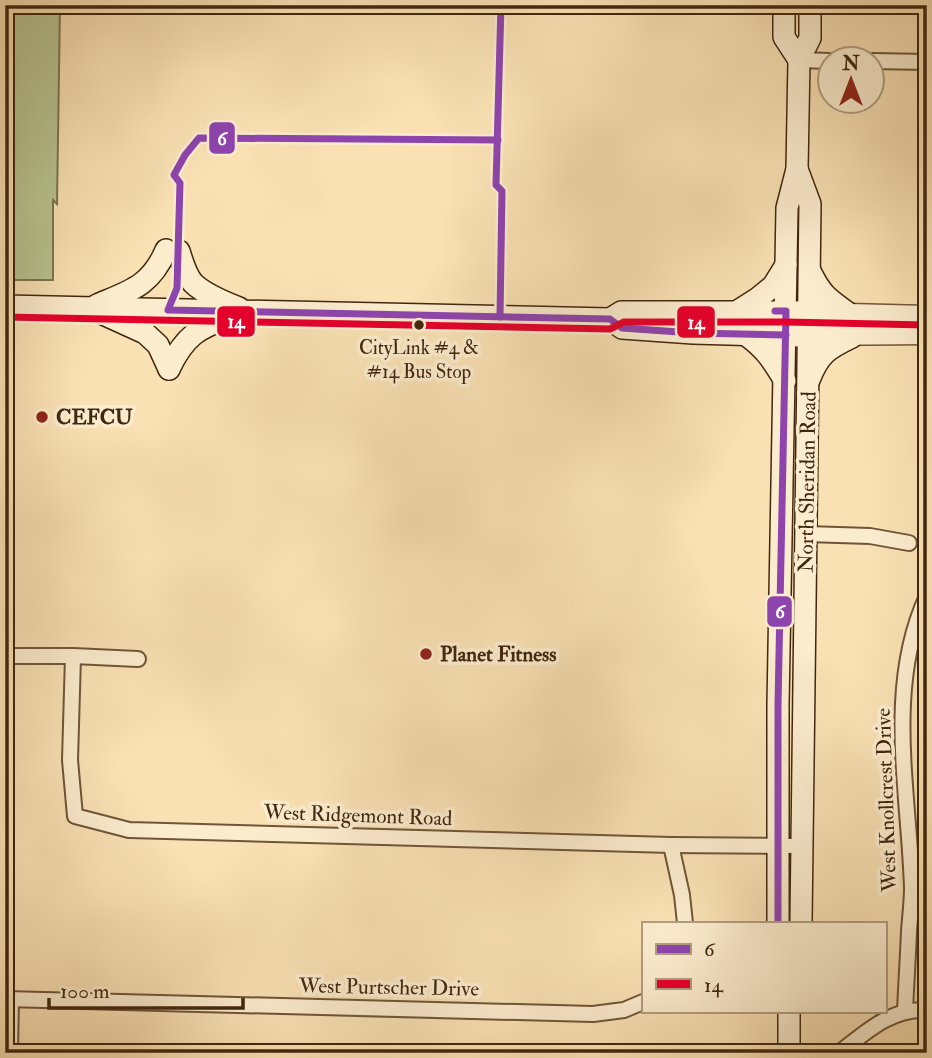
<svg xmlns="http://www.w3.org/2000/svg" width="932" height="1058" font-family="'IM FELL Double Pica',serif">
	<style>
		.green { fill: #b8c491; stroke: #7c7650; stroke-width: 2 }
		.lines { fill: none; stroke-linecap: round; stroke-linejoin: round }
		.minor-casing { stroke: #6f5638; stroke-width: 18 }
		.tertiary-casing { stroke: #6f5638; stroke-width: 21 }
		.secondary-casing { stroke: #41270e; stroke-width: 24 }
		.minor { stroke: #fbecce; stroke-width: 14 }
		.tertiary { stroke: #fbecce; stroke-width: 18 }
		.secondary { stroke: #fbecce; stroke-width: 21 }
		.bus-1-casing { stroke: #fbecce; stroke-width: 12 }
		.bus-2-casing { stroke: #fbecce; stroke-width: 12 }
		.bus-1 { stroke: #8e44ad; stroke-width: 7 }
		.bus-2 { stroke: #e4002b; stroke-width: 7 }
		.bus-dot { fill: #41270e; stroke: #fbecce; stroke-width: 2.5 }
		.poi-dot { fill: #8f2418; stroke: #fbecce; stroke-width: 2.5 }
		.labels { text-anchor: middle; stroke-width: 7; stroke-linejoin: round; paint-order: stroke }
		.bus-label { font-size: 19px; fill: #41270e; stroke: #fbecce }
		.poi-label { font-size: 21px; font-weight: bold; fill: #41270e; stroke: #fbecce; text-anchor: start }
		.street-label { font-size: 21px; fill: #41270e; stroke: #fbecce }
		.line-badge { stroke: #fbecce; stroke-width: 2.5 }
		.badge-label { font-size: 19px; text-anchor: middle; font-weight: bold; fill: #fff }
	</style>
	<rect width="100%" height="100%" fill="#f9e1b4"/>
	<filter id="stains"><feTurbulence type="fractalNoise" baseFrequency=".00286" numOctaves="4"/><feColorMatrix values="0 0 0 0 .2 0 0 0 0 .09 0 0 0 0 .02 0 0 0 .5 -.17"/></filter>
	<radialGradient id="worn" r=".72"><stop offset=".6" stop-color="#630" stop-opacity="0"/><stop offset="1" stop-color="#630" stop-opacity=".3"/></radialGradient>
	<polygon class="green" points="5,5 60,5 57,204 53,200 53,280 5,280"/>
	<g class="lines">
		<defs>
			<g id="minor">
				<polyline points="799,60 830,61"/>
				<polyline points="872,61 927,62"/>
				<polyline points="806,534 870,536 909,543"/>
				<polyline points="5,656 73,656 138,659"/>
				<polyline points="73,656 70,760 75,816 129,830 671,845 802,846"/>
				<polyline points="671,845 682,895 685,923"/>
				<polyline points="5,999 593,1014 624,1010 643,1002"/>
				<path d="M905,1012C906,985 908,958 909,931C910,917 912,902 912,888C909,791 885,687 927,596"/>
				<polyline points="10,1053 11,999"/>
				<path d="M839,1053C866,1032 891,1008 927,1010"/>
			</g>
			<g id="tertiary">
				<polyline points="809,312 927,315"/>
				<polyline points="808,336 927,335"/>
			</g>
			<g id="secondary">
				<polyline points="784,5 784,37 799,60"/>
				<polyline points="797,169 810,204 801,923"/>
				<path d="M179,251C182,261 186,275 193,283C203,293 226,303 239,308"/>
				<path d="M810,271C821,294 827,298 848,313"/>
				<path d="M97,305C130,291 151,286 166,250"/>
				<polyline points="5,306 610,319 621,312 809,312"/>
				<polyline points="738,311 757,299 773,286 786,265"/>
				<polyline points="101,313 145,333 158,345 169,369"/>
				<polyline points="610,319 622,328 693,333 800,336"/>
				<path d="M746,335C765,348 773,361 785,381"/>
				<path d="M169,369C184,337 198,327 232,317"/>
				<path d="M809,380C819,354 827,349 852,337"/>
				<polyline points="778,923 778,705 787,208 797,169 799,60 810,38 810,5"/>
				<polyline points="789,1011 789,1053"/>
			</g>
		</defs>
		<use href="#minor" class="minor-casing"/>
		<use href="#tertiary" class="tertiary-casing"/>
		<use href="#secondary" class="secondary-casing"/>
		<use href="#minor" class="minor"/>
		<use href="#tertiary" class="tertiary"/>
		<use href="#secondary" class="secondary"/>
		<defs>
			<g id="bus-1">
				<polyline points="498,140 199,138 185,155 174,175 180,183 177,288 168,310 610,319 622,328 693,333 786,335"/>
				<polyline points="775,311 786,311 778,705 778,923"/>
				<polyline points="500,317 502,191 496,185 501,5"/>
			</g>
			<polyline id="bus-2" points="5,317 610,329 624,322 786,322 927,325"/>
		</defs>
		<use href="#bus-1" class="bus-1-casing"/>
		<use href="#bus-2" class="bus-2-casing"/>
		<use href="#bus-1" class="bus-1"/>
		<use href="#bus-2" class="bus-2"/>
	</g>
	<circle class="bus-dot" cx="419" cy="325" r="6"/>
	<g class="poi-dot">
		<circle cx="42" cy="417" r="7"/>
		<circle cx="426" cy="654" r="7"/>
	</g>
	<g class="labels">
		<g class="bus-label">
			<text x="419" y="354">CityLink #4 &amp;<tspan x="419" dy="24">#14 Bus Stop</tspan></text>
		</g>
		<g class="poi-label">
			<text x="56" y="424">CEFCU</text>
			<text x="440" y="661">Planet Fitness</text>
		</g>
		<g class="street-label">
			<text transform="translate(807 482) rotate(-89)" y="7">North Sheridan Road</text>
			<text transform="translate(886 800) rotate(-92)" y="7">West Knollcrest Drive</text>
			<text transform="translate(358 815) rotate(2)" y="7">West Ridgemont Road</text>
			<text transform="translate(389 987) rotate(1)" y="7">West Purtscher Drive</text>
		</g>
	</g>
	<g class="line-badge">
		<rect x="208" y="121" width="28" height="34" rx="7" fill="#8e44ad"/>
		<rect x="216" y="305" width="40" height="33" rx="7" fill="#e4002b"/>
		<rect x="676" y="305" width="40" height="34" rx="7" fill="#e4002b"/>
		<rect x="766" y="595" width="27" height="33" rx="7" fill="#8e44ad"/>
	</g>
	<g class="badge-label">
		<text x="222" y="145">6</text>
		<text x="236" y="328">14</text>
		<text x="696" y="329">14</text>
		<text x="780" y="618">6</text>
	</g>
	<rect width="932" height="1058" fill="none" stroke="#f9e1b4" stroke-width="28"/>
	<rect x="7" y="7" width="918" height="1044" fill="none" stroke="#41270e" stroke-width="3.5"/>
	<rect x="14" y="14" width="904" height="1030" fill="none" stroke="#41270e" stroke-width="2"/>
	<rect x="642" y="922" width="245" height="91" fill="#fbecce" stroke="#b19d81" stroke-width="2"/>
	<rect x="656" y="944" width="35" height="10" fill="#8e44ad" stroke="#b19d81" stroke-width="2"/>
	<text x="704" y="956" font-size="21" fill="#41270e">6</text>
	<rect x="656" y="979" width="35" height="10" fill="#e4002b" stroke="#b19d81" stroke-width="2"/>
	<text x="704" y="992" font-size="21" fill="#41270e">14</text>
	<g transform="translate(851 80)"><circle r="33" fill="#fbecce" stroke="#b19d81" stroke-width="2"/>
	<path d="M0-5L12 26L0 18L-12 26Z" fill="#8f2418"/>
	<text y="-10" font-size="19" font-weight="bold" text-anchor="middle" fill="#41270e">N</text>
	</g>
	<path d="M49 998v10h194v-10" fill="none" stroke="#41270e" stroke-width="3.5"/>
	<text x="60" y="998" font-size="21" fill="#41270e" stroke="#fbecce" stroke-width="5" paint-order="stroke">100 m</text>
	<rect width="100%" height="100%" filter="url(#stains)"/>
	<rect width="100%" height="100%" fill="url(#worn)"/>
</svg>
